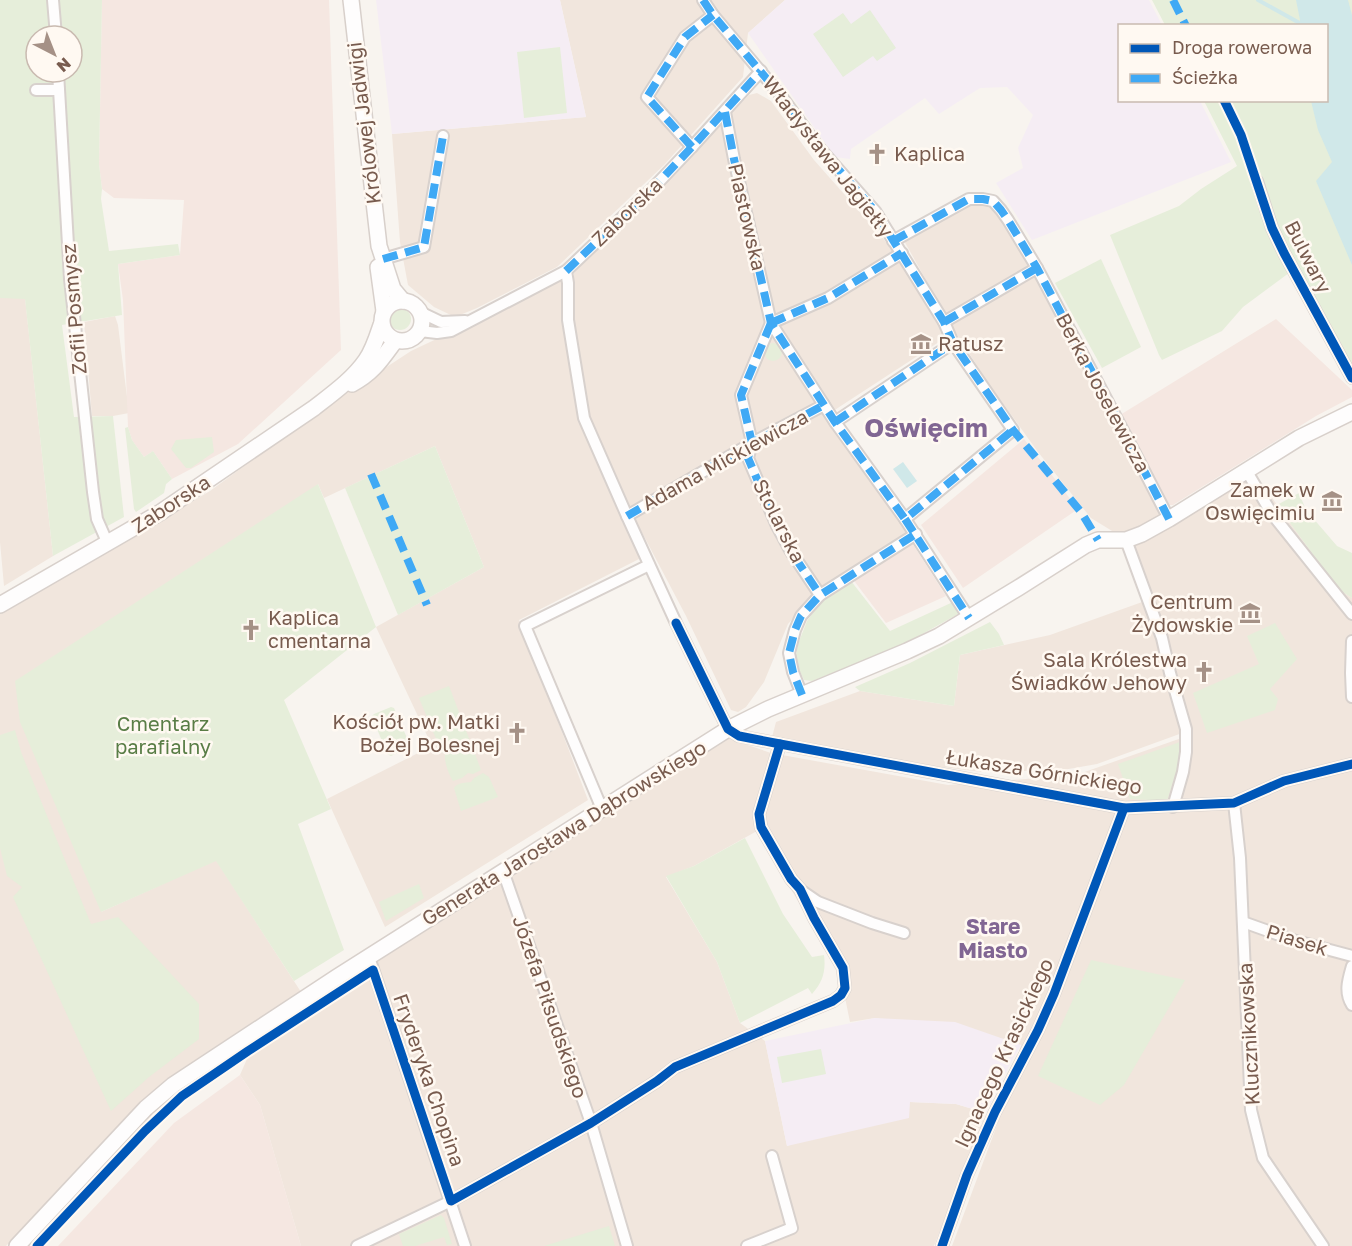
<svg xmlns="http://www.w3.org/2000/svg" width="1352" height="1246" font-family="'Golos Text',sans-serif">
	<style>
		.residential { fill: #f1e6dd }
		.commercial { fill: #f5e7e1 }
		.education { fill: #f5edf4 }
		.green { fill: #e6eeda; fill-rule: evenodd }
		.water { fill: #d0e8e9 }
		.lines { fill: none; stroke-linecap: round; stroke-linejoin: round }
		.stream { stroke: #d0e8e9; stroke-width: 4 }
		.street-casing { stroke: #d8d1cd; stroke-width: 14 }
		.secondary-casing { stroke: #d8d0cb; stroke-width: 18 }
		.street { stroke: #fefdfd; stroke-width: 10 }
		.secondary { stroke: #fefdfd; stroke-width: 15 }
		.quiet { stroke: #3fa9f5; stroke-width: 8; stroke-dasharray: 15 8; stroke-linecap: butt }
		.cycleway-casing { stroke: #fff9f2; stroke-width: 13 }
		.cycleway { stroke: #0057b8; stroke-width: 9 }
		.labels { text-anchor: middle; stroke-width: 5; stroke-linejoin: round; paint-order: stroke }
		.street-label { font-size: 20px; fill: #785b4e; stroke: #fff9f2 }
		.poi-label { font-size: 20px; fill: #785b4e; stroke: #fff9f2; text-anchor: end }
		.park-label { font-size: 20px; fill: #597d46; stroke: #fff9f2 }
		.neighbourhood-label { font-size: 21px; font-weight: bold; fill: #816693; stroke: #fff9f2 }
		.district-label { font-size: 26px; font-weight: bold; fill: #816693; stroke: #fff9f2 }
	</style>
	<rect width="100%" height="100%" fill="#f8f4ef"/>
	<g class="residential">
		<polygon points="560,0 785,0 748,33 743,77 664,165 557,267 477,308 455,317 434,307 408,285 400,242 392,134 586,117"/>
		<polygon points="757,93 771,101 814,160 882,237 898,258 928,304 945,338 827,415 910,532 810,599 788,624 764,682 746,707 738,712 731,710 686,616 637,523 589,417 573,335 574,273 749,95"/>
		<polygon points="969,199 997,204 1165,517 1117,534 1091,518 1038,452 989,384 952,327 902,237"/>
		<polygon points="561,280 579,416 641,558 519,620 588,800 385,927 327,799 432,746 376,627 484,567 435,446 324,498 318,484 101,912 216,860 301,992 163,1083 6,1246 0,1246 0,614 210,491 321,410 411,351"/>
		<polygon points="0,298 25,298 53,556 4,586 0,542"/>
		<polygon points="115,316 118,325 129,413 113,416 92,416 84,322"/>
		<polygon points="1254,473 1338,589 1352,598 1352,1246 952,1246 997,1125 1021,1045 875,1018 850,1022 840,973 757,831 694,866 666,877 717,962 740,1023 765,1041 787,1146 910,1102 956,1104 986,1113 934,1246 301,1246 260,1105 240,1075 256,1038 727,738 771,753 948,785 1076,775 1193,734 1177,673 1132,543"/>
		<polygon points="1145,601 1185,732 1097,764 1063,770 982,772 894,761 771,741 776,722 860,691 954,706 960,655 1050,635"/>
	</g>
	<g class="commercial">
		<polygon points="102,0 329,0 341,350 238,444 172,479 153,451 144,457 132,440 128,427 123,300 118,264 180,255 184,200 114,198 102,189 99,164"/>
		<polygon points="1276,319 1352,390 1352,397 1316,416 1173,505 1166,505 1120,415"/>
		<polygon points="1024,439 1078,509 963,588 921,525"/>
		<polygon points="912,543 946,596 886,623 852,578"/>
		<polygon points="240,1075 260,1105 301,1246 58,1246 174,1123"/>
	</g>
	<g class="education">
		<polygon points="376,0 560,0 586,117 392,134"/>
		<polygon points="785,0 1149,0 1162,25 1120,26 1120,100 1200,101 1231,162 1032,240 996,183 1023,168 1018,148 1033,115 1007,87 980,88 939,114 925,98 851,149 850,159 827,156 828,147 748,33"/>
		<polygon points="875,1018 955,1022 1021,1045 1010,1064 986,1113 956,1104 910,1102 909,1118 787,1146 765,1041"/>
	</g>
	<g class="green">
		<path d="M0,0H102L99,164L102,189L101,199L109,251L178,244L180,255L118,264L122,315L62,325L74,417L113,416L124,517L53,556L25,299L0,298ZM36,36H72V72H36Z"/>
		<polygon points="1152,0 1352,0 1352,366 1300,269 1293,270 1243,307 1222,331 1162,360 1159,355 1110,235 1179,206 1201,189 1237,166 1204,101 1326,100 1326,26 1165,25"/>
		<polygon points="870,10 896,48 877,61 873,56 843,77 813,34 843,13 851,24"/>
		<polygon points="560,47 567,113 524,118 517,52"/>
		<polygon points="1101,259 1141,347 1102,368 1055,283"/>
		<circle cx="400" cy="319" r="11"/>
		<circle cx="773" cy="352" r="9"/>
		<polygon points="128,427 132,440 144,457 153,451 172,479 166,484 164,493 136,512 134,509 125,428"/>
		<polygon points="212,437 214,452 191,468 186,468 171,449 176,440"/>
		<polygon points="435,446 484,567 398,615 345,488"/>
		<polygon points="318,484 376,627 284,700 331,809 298,824 344,950 294,981 216,861 101,912 20,722 15,681"/>
		<polygon points="1299,493 1306,510 1337,546 1352,553 1352,598 1338,589 1277,505"/>
		<polygon points="851,581 890,631 953,602 960,613 908,642 888,651 812,681 804,680 795,661 798,644 807,621 823,599"/>
		<polygon points="990,622 999,634 1004,645 960,655 954,706 860,691 855,687 910,663"/>
		<polygon points="1275,623 1297,659 1270,689 1278,699 1275,710 1207,733 1193,693 1259,664 1247,636"/>
		<polygon points="449,686 470,741 442,753 419,698"/>
		<polygon points="391,707 394,708 410,745 409,748 391,756 387,754 372,716 374,714"/>
		<polygon points="15,730 21,752 91,924 118,917 199,1004 199,1039 149,1077 111,1111 13,897 22,887 7,876 0,848 0,735"/>
		<polygon points="1180,742 1179,763 1167,801 1130,799 1118,764"/>
		<path d="M471,743L481,770L473,774L468,773L462,778L453,781C449,775 444,762 445,754Z"/>
		<path d="M483,773L489,777L498,797L461,811L454,788C458,782 465,783 471,782L474,778Z"/>
		<path d="M745,838L783,914L812,957L824,955C826,971 823,982 812,994L808,988L740,1023L717,962L666,876L694,866Z"/>
		<polygon points="419,884 424,898 386,921 379,902"/>
		<polygon points="1091,960 1185,980 1124,1085 1100,1105 1038,1076"/>
		<polygon points="821,1049 826,1074 782,1083 777,1057"/>
		<polygon points="441,1215 444,1218 452,1244 447,1245 444,1237 415,1246 403,1246 399,1234"/>
		<polygon points="609,1226 615,1246 544,1246"/>
	</g>
	<g class="water">
		<polygon points="1296,0 1348,0 1352,15 1352,265 1316,181 1332,162 1318,130 1311,101 1326,100 1326,26 1301,25"/>
		<polygon points="903,462 917,481 907,488 893,469"/>
	</g>
	<g class="lines">
		<polyline class="stream" points="1258,0 1305,26"/>
		<defs>
			<g id="street">
				<polyline points="53,0 56,36"/>
				<polyline points="703,0 713,15 782,97 817,145 875,211 944,322 953,343 1013,430 905,519 835,422 771,323 734,159 725,112"/>
				<polyline points="58,72 70,279 93,492 97,519 108,544"/>
				<polyline points="36,90 59,90"/>
				<polyline points="692,147 647,97 685,37 713,15"/>
				<polyline points="1257,181 1272,228 1284,253 1352,378"/>
				<polyline points="893,241 969,199 983,199 993,201 1001,210 1008,220 1037,268 1136,455 1169,519"/>
				<polyline points="383,259 424,247 443,136"/>
				<polyline points="566,271 568,283 568,320 584,418 627,516 676,623 728,729 739,736 780,744 1124,808 1234,803 1284,781 1352,764"/>
				<polyline points="420,312 441,322 465,321"/>
				<polyline points="944,322 1037,268"/>
				<polyline points="771,323 741,395 752,443 748,458 777,526 790,550 820,595"/>
				<polyline points="771,323 828,298 902,253"/>
				<polyline points="420,331 437,333 451,331 566,271 653,188 692,147 761,71"/>
				<polyline points="835,422 953,343"/>
				<polyline points="1246,470 1272,514 1352,614"/>
				<polyline points="627,516 752,443 824,405"/>
				<polyline points="905,519 969,618"/>
				<polyline points="1126,540 1162,638 1170,673 1186,729 1186,752 1183,772 1173,807"/>
				<polyline points="1352,641 1351,673 1352,697"/>
				<polyline points="802,695 793,672 789,653 795,630 801,616 820,595 916,534"/>
				<polyline points="1234,803 1240,858 1251,1110 1263,1158 1323,1246"/>
				<polyline points="602,809 525,626 649,565"/>
				<polyline points="503,871 591,1123 627,1246"/>
				<polyline points="802,891 818,902 872,923 904,933"/>
				<polyline points="1243,922 1296,941 1352,956"/>
				<polyline points="369,957 465,1246"/>
				<path d="M1352,966C1348,980 1344,992 1352,1005"/>
				<polyline points="357,1246 451,1201 591,1123 657,1081 675,1067 833,1001 841,995 845,988 843,968 814,918 800,889 791,879 761,827 759,814 780,744"/>
				<polyline points="747,1246 792,1228 772,1156"/>
				<polyline points="942,1246 967,1175 995,1112 1038,1030 1054,994 1124,808"/>
			</g>
			<g id="secondary">
				<polyline points="351,0 379,246 393,289 403,301"/>
				<polyline points="378,267 384,311"/>
				<circle cx="402" cy="321" r="20"/>
				<path d="M352,384C373,373 381,360 395,341"/>
				<path d="M0,605L161,512L314,408C332,394 353,379 366,360C373,350 377,337 381,325"/>
				<polyline points="17,1246 146,1108 173,1085 337,977 728,729 768,709 907,651 939,636 1018,588 1086,545 1098,540 1126,540 1142,534 1169,519 1299,438 1352,412"/>
			</g>
		</defs>
		<use href="#street" class="street-casing"/>
		<use href="#secondary" class="secondary-casing"/>
		<use href="#street" class="street"/>
		<use href="#secondary" class="secondary"/>
		<g class="quiet">
			<polyline points="703,0 713,15 782,97 817,145 875,211 944,322 953,343 1013,430 1081,512 1098,540"/>
			<polyline points="1173,0 1186,26"/>
			<polyline points="725,112 734,159 771,323 835,422 905,519 1013,430"/>
			<polyline points="692,147 647,97 685,37 713,15"/>
			<polyline points="893,241 969,199 983,199 993,201 1001,210 1008,220 1037,268 1136,455 1169,519"/>
			<polyline points="383,259 424,247 443,136"/>
			<polyline points="566,271 653,188 692,147 761,71"/>
			<polyline points="944,322 1037,268"/>
			<polyline points="771,323 741,395 752,443 748,458 777,526 790,550 820,595"/>
			<polyline points="771,323 828,298 902,253"/>
			<polyline points="835,422 953,343"/>
			<polyline points="371,474 427,605"/>
			<polyline points="627,516 752,443 824,405"/>
			<polyline points="905,519 969,618"/>
			<polyline points="802,695 793,672 789,653 795,630 801,616 820,595 916,534"/>
		</g>
		<defs>
			<g id="cycleway">
				<polyline points="1224,100 1241,135 1272,228 1284,253 1352,378"/>
				<polyline points="676,623 728,729 739,736 780,744 1124,808 1234,803 1284,781 1352,764"/>
				<polyline points="37,1246 145,1131 182,1096 248,1051 373,970 451,1201 591,1123 657,1081 675,1067 833,1001 841,995 845,988 843,968 814,918 800,889 791,879 761,827 759,814 780,744"/>
				<polyline points="942,1246 967,1175 995,1112 1038,1030 1054,994 1124,808"/>
			</g>
		</defs>
		<use href="#cycleway" class="cycleway-casing"/>
		<use href="#cycleway" class="cycleway"/>
	</g>
	<defs>
		<symbol id="church-bare" viewBox="-9 -9 18 18"><path d="M-1.2-6h2.4v3.5h3.3v2.4h-3.3V6h-2.4V-.1h-3.3v-2.4h3.3Z" fill="#a59186" stroke="#fff9f2" stroke-width="2.5" paint-order="stroke"/></symbol>
		<symbol id="museum-bare" viewBox="-9 -9 18 18"><path d="M0-6L6-3V-2H-6V-3ZM-5-1h2V3h-2ZM-1-1h2V3h-2ZM3-1h2V3H3ZM-6 4H6V6H-6Z" fill="#a59186" stroke="#fff9f2" stroke-width="2.5" paint-order="stroke"/></symbol>
	</defs>
	<g fill-rule="evenodd">
		<use href="#church-bare" x="862" y="139" width="30" height="30"/>
		<use href="#museum-bare" x="906" y="329" width="30" height="30"/>
		<use href="#museum-bare" x="1317" y="486" width="30" height="30"/>
		<use href="#museum-bare" x="1235" y="598" width="30" height="30"/>
		<use href="#church-bare" x="236" y="615" width="30" height="30"/>
		<use href="#church-bare" x="1189" y="657" width="30" height="30"/>
		<use href="#church-bare" x="502" y="718" width="30" height="30"/>
	</g>
	<g class="labels">
		<g class="street-label">
			<text transform="translate(364 123) rotate(-97)" y="7">Królowej Jadwigi</text>
			<text transform="translate(828 157) rotate(52)" y="7">Władysława Jagiełły</text>
			<text transform="translate(627 212) rotate(-44)" y="7">Zaborska</text>
			<text transform="translate(747 217) rotate(77)" y="7">Piastowska</text>
			<text transform="translate(1308 257) rotate(63)" y="7">Bulwary</text>
			<text transform="translate(74 309) rotate(-95)" y="7">Zofii Posmysz</text>
			<text transform="translate(1103 393) rotate(62)" y="7">Berka Joselewicza</text>
			<text transform="translate(725 460) rotate(-29)" y="7">Adama Mickiewicza</text>
			<text transform="translate(171 504) rotate(-33)" y="7">Zaborska</text>
			<text transform="translate(779 521) rotate(63)" y="7">Stolarska</text>
			<text transform="translate(1044 772) rotate(9)" y="7">Łukasza Górnickiego</text>
			<text transform="translate(564 833) rotate(-32)" y="7">Generała Jarosława Dąbrowskiego</text>
			<text transform="translate(1297 940) rotate(17)" y="7">Piasek</text>
			<text transform="translate(550 1007) rotate(71)" y="7">Józefa Piłsudskiego</text>
			<text transform="translate(1249 1034) rotate(-93)" y="7">Klucznikowska</text>
			<text transform="translate(1004 1053) rotate(-65)" y="7">Ignacego Krasickiego</text>
			<text transform="translate(429 1080) rotate(71)" y="7">Fryderyka Chopina</text>
		</g>
		<g class="poi-label">
			<text x="894" y="161" text-anchor="start">Kaplica</text>
			<text x="938" y="351" text-anchor="start">Ratusz</text>
			<text x="1315" y="497">Zamek w<tspan x="1315" dy="23">Oswięcimiu</tspan></text>
			<text x="1233" y="609">Centrum<tspan x="1233" dy="23">Żydowskie</tspan></text>
			<text x="268" y="625" text-anchor="start">Kaplica<tspan x="268" dy="23">cmentarna</tspan></text>
			<text x="1187" y="667">Sala Królestwa<tspan x="1187" dy="23">Świadków Jehowy</tspan></text>
			<text x="500" y="729">Kościół pw. Matki<tspan x="500" dy="23">Bożej Bolesnej</tspan></text>
		</g>
		<g class="park-label">
			<text x="163" y="731">Cmentarz<tspan x="163" dy="23">parafialny</tspan></text>
		</g>
		<g class="neighbourhood-label">
			<text x="993" y="934">Stare<tspan x="993" dy="24">Miasto</tspan></text>
		</g>
		<g class="district-label">
			<text x="926" y="437">Oświęcim</text>
		</g>
	</g>
	<rect x="1118" y="24" width="210" height="78" fill="#fff9f2" stroke="#c9bab0" stroke-width="1.5"/>
	<rect x="1130" y="44" width="30" height="9" fill="#0057b8" stroke="#c9bab0" stroke-width="1.5"/>
	<text x="1172" y="54" font-size="18" fill="#785b4e">Droga rowerowa</text>
	<rect x="1130" y="74" width="30" height="9" fill="#3fa9f5" stroke="#c9bab0" stroke-width="1.5"/>
	<text x="1172" y="84" font-size="18" fill="#785b4e">Ścieżka</text>
	<g transform="translate(54 54) rotate(138)"><circle r="28" fill="#fff9f2" stroke="#c9bab0" stroke-width="1.5"/>
	<path d="M0-4.5L10 22L0 15L-10 22Z" fill="#a59186"/>
	<text y="-9" font-size="16" font-weight="bold" text-anchor="middle" fill="#785b4e">N</text>
	</g>
</svg>
